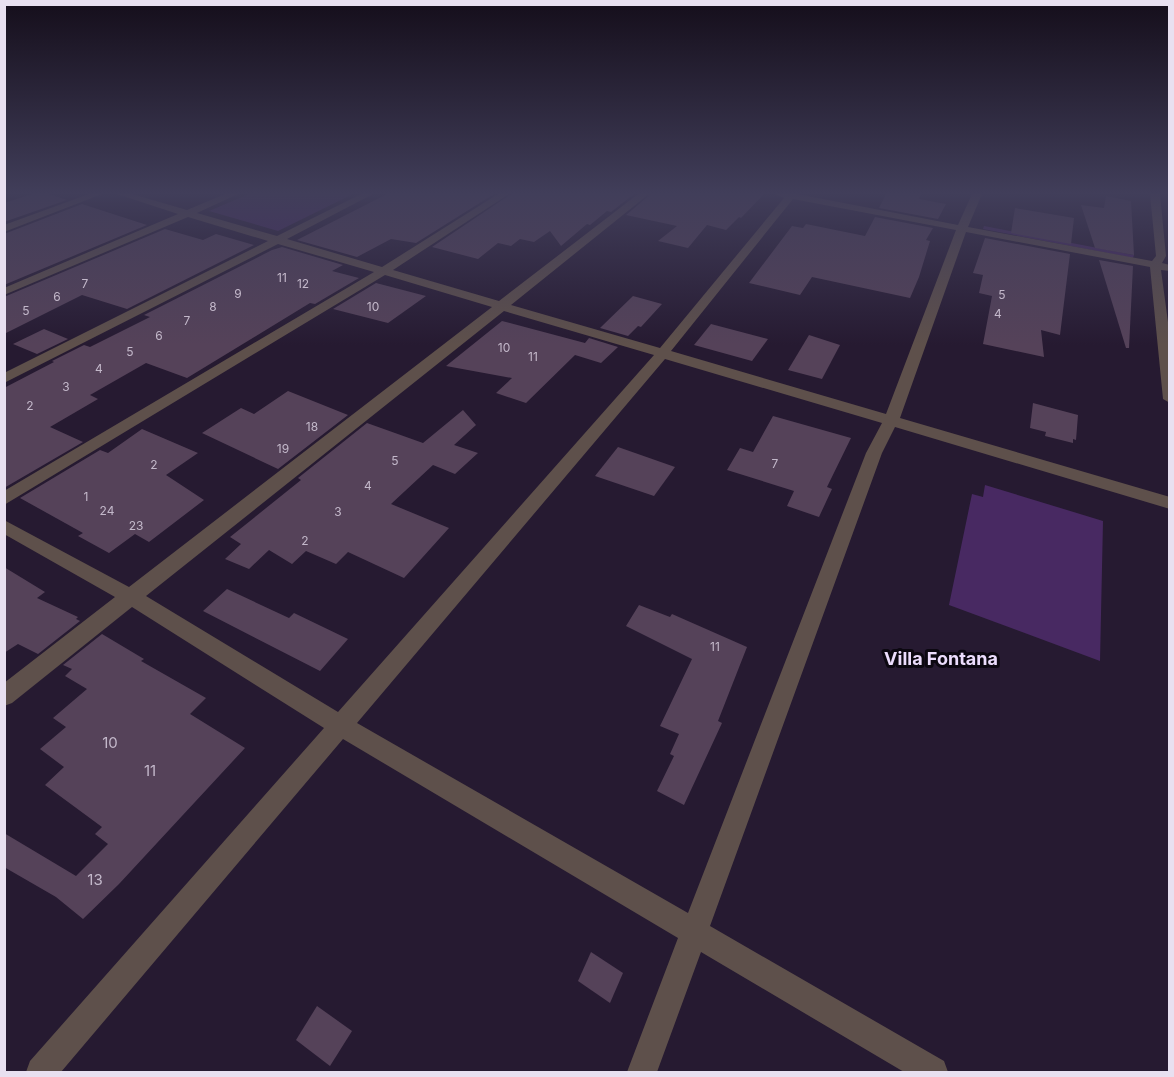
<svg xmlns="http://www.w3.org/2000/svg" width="1174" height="1077" font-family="Inter,sans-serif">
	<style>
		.green { fill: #482962 }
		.building { fill: #554259 }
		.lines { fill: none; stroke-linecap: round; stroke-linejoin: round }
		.minor { fill: #5e504b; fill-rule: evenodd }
		.labels { text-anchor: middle; stroke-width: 6; stroke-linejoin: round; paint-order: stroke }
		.number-label { font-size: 12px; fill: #c3b8ca }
		.near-number-label { font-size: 15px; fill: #c3b8ca }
		.quarter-label { font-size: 18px; font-weight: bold; fill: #ecddfd; stroke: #0c0811 }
	</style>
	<rect width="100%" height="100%" fill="#261a31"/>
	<g class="green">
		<polygon points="249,194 353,194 278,231 209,211"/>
		<polygon points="984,226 1134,255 1133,258 983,229"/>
		<polygon points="985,485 1103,521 1100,661 949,605 972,494 983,497"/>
	</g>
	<g class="building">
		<polygon points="32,194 49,194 67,200 4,222 4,203"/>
		<polygon points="387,194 494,194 416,243 391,239 357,257 297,240"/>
		<polygon points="511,194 634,194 611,212 607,211 590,225 587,224 561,246 550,231 534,242 520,239 511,246 498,243 478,259 432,247"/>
		<polygon points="651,194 764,194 741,218 739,217 726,230 707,225 688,248 658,241 677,226 626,215"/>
		<polygon points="886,194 921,194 919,199 946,204 938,219 879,208"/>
		<polygon points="1106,196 1131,201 1134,255 1095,248 1081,205 1104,208"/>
		<polygon points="82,204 147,225 4,285 4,234"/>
		<polygon points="1015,208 1074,218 1071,244 1011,233"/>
		<polygon points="875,217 933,228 926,240 930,241 919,277 910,298 812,277 800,295 749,283 792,226 803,228 806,224 865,236"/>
		<polygon points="165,229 203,240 216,234 254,245 127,309 82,295 4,334 4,297"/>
		<polygon points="985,238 1070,254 1060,335 1041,330 1044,357 983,344 992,296 979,293 983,275 973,273"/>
		<polygon points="282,247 343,265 332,271 359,278 315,304 310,303 187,378 146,363 90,395 98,399 50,427 83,442 4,488 4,388 54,362 52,361 84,345 90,347 150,317 144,315 272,250"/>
		<polygon points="1099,260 1133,266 1129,348 1126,348"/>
		<polygon points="376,283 426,296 388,323 333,309"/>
		<polygon points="633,296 662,304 641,327 638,326 628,336 600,328"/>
		<polygon points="502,321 585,343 589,338 618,347 601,363 575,355 526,403 496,393 512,378 446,366"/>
		<polygon points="711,324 768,339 752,361 694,345"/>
		<polygon points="44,329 68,339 37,354 13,344"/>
		<polygon points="809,335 840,345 822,379 788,370"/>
		<polygon points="288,391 348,415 278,469 202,433 241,408 254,414"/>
		<polygon points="1033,403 1078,415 1076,440 1073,439 1073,443 1045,436 1046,432 1030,428"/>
		<polygon points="463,410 476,425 454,445 478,453 455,474 433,465 391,504 449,528 404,578 348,552 336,564 306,551 292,564 269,550 249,569 225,559 241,544 230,537 301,480 298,478 367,423 423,443"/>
		<polygon points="773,416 851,438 827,487 832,489 819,517 787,506 794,491 727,470 740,448 753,452"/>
		<polygon points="142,429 198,453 166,475 204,500 149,542 135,534 109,553 78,536 83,533 20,498 100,450 108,453"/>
		<polygon points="618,447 675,467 654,496 595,476"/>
		<polygon points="4,567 45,592 37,598 78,617 76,619 80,621 38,654 18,644 4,653"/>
		<polygon points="227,589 289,618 294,613 348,639 320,671 203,611"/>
		<polygon points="639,605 670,617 672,614 747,647 718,721 722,723 684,805 657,791 674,756 670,754 679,734 660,726 692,659 626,626"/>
		<polygon points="102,634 144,659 141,661 206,698 190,714 245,748 119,884 83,919 56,897 4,867 4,833 76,876 108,844 95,834 102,827 45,785 64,767 40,749 66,727 53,718 87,689 65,676 72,669 63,665"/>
		<polygon points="591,952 623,973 610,1003 578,981"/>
		<polygon points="317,1006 352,1031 330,1066 296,1040"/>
	</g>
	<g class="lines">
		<g class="minor">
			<polygon points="89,194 102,194 4,232 4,225"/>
			<path d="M117,194H132L187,210L225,194H238L197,213L277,236L361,194H373L287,239L382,267L498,194H509L393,270L499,301L638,194H649L511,305L660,348L784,198L775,194H797L958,225L972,194H982L968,227L1152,261L1156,256L1150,194H1160L1166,256L1162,263L1170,265V271L1161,270L1170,337V403L1163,399L1150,267L966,232L900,418L1170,497V509L895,427L882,453L710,926L944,1061L948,1072H904L701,952L657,1072H627L678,938L343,739L61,1072H26L30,1061L324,728L132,607L12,703L4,706V683L115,597L4,534V520L129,587L492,307L385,275L4,505V491L374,272L278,244L4,383V373L268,241L188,217L4,295V288L178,214ZM793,199L956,230L886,414L671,351ZM504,311L654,355L338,712L146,596ZM665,359L882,423L866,453L688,913L357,723Z"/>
		</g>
	</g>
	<linearGradient id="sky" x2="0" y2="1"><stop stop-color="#150e1b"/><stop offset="0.56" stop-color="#413e5a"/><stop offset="1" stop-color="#413e5a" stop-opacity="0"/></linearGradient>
	<rect width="1174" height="345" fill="url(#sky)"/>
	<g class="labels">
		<g class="number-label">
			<text x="282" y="282">11</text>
			<text x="85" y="288">7</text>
			<text x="303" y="288">12</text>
			<text x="238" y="298">9</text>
			<text x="1002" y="299">5</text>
			<text x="57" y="301">6</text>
			<text x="213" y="311">8</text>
			<text x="373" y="311">10</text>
			<text x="26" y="315">5</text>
			<text x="998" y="318">4</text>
			<text x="187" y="325">7</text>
			<text x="159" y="340">6</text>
			<text x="504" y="352">10</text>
			<text x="130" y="356">5</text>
			<text x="533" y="361">11</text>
			<text x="99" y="373">4</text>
			<text x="66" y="391">3</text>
			<text x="30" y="410">2</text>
			<text x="312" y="431">18</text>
			<text x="283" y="453">19</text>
			<text x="395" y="465">5</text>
			<text x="775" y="468">7</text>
			<text x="154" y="469">2</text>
			<text x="368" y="490">4</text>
			<text x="86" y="501">1</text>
			<text x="107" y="515">24</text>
			<text x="338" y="516">3</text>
			<text x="136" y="530">23</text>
			<text x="305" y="545">2</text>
			<text x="715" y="651">11</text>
		</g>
		<g class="near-number-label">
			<text x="110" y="748">10</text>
			<text x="150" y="776">11</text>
			<text x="95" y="885">13</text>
		</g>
		<g class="quarter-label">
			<text x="941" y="665">Villa Fontana</text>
		</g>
	</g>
	<rect width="1174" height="1077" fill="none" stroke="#e8e0f0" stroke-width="12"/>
</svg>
